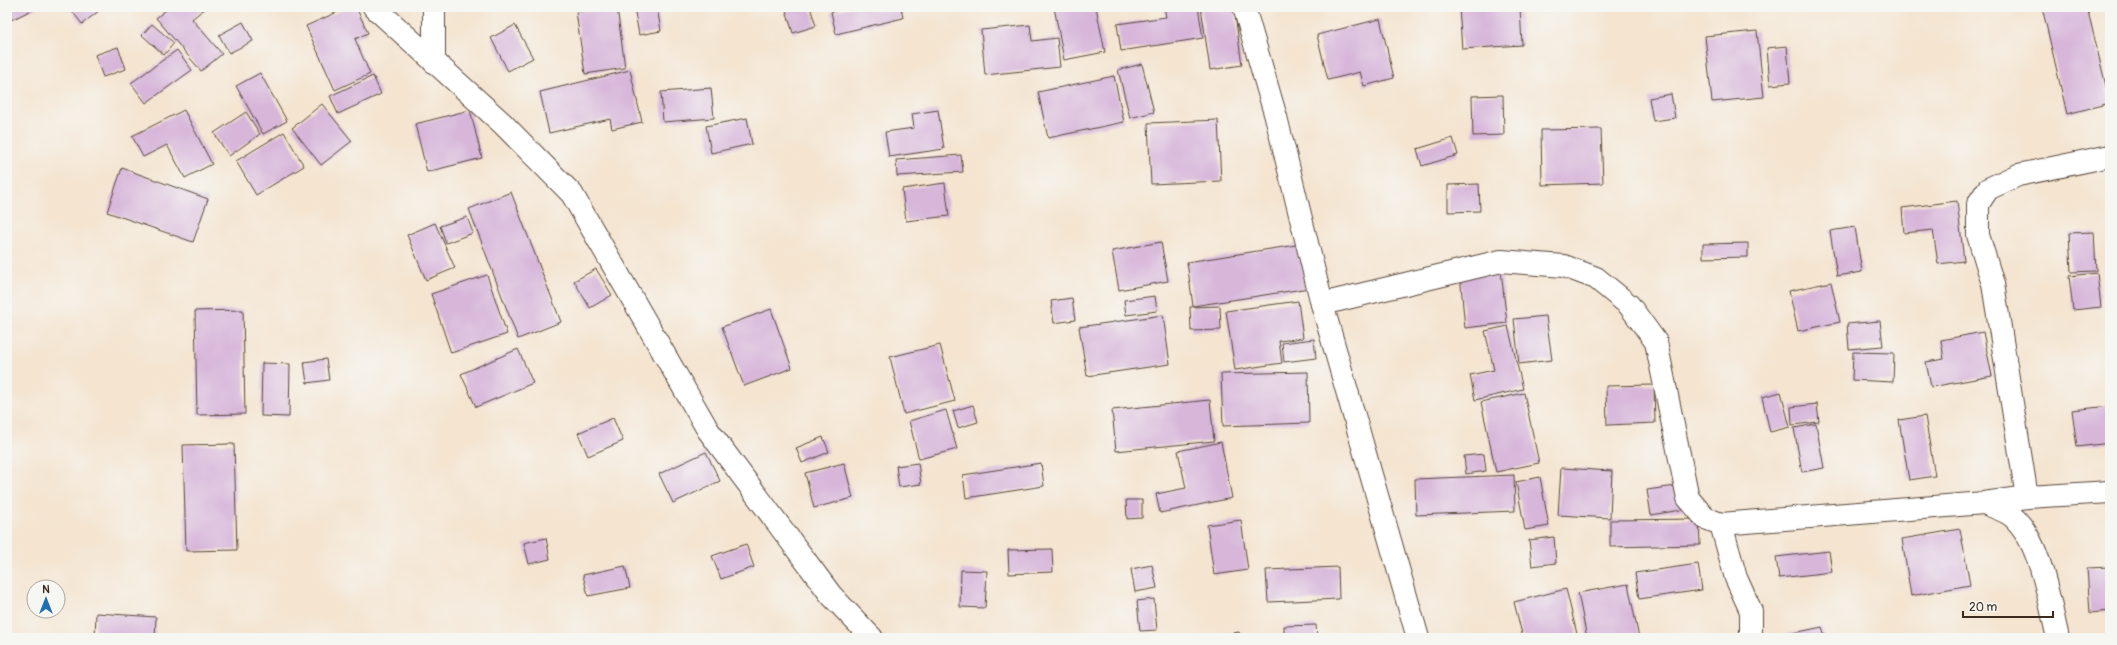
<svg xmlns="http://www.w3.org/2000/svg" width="2117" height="645" font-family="Pangolin,sans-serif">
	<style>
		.building { fill: #d7b6da }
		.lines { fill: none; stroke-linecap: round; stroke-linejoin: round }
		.minor-casing { stroke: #574639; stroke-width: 24 }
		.minor { stroke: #fff; stroke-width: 22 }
	</style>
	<rect width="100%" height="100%" fill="#f6f6f2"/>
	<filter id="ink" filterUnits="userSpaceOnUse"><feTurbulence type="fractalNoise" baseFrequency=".025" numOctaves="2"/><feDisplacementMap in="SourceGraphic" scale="8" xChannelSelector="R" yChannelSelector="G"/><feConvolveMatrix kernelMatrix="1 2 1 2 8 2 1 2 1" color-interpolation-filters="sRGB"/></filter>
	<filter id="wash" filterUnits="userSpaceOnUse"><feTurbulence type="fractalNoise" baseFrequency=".012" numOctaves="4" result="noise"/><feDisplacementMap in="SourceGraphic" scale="16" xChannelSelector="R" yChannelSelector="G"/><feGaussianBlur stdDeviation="0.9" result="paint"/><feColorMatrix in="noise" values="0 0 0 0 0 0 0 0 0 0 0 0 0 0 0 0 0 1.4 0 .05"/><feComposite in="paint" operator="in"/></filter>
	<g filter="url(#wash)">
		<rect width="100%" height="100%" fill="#f4e4d0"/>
		<g id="blocks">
			<g class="building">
				<polygon points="7,7 38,7 7,22"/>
				<polygon points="69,7 104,7 82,24"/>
				<polygon points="170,7 202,7 204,9 192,19 222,54 201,71 156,18"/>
				<polygon points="349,7 356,7 368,33 355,39 370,74 335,90 306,26"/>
				<polygon points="617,7 625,68 585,74 576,12"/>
				<polygon points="634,7 657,7 661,31 639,35"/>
				<polygon points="785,7 810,7 816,26 793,33"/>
				<polygon points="851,7 901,7 903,18 836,34 831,12"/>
				<polygon points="1054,7 1096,7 1105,52 1064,60"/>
				<polygon points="1164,7 1198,7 1203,38 1121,51 1117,24 1166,17"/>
				<polygon points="1201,7 1234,7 1242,65 1210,70"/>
				<polygon points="1459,7 1520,7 1522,45 1462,49"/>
				<polygon points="2042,7 2087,7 2110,103 2067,114"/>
				<polygon points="1380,19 1394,78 1364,86 1360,72 1328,80 1317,35"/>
				<polygon points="243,22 253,41 229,53 219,35"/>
				<polygon points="152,24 174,43 164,55 142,35"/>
				<polygon points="515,25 533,58 508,71 491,38"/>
				<polygon points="1030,25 1032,41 1057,38 1060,67 985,75 981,30"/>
				<polygon points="1757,31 1764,97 1712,102 1705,36"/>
				<polygon points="1787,46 1790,83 1770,85 1767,48"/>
				<polygon points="118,47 126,69 103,77 95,55"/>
				<polygon points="177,50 192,70 146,103 131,83"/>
				<polygon points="1142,64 1154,112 1130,118 1118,70"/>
				<polygon points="630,70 642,122 612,129 610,119 549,133 540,92"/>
				<polygon points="260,73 287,121 263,134 236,86"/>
				<polygon points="373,76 381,94 338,114 330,96"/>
				<polygon points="1114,76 1124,122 1048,138 1038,92"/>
				<polygon points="711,88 714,118 663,122 661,92"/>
				<polygon points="1671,94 1675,118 1653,121 1649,98"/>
				<polygon points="1503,95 1504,135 1473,136 1472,96"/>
				<polygon points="322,104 352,141 321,165 292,128"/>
				<polygon points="184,110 212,164 185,178 167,145 143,157 132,136"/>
				<polygon points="470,110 482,158 427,172 415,124"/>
				<polygon points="938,110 944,149 889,157 885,132 914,128 912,114"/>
				<polygon points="246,112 260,134 229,156 214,133"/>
				<polygon points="747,118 752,144 711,153 706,126"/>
				<polygon points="1218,120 1221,181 1151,184 1148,123"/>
				<polygon points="1601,129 1603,183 1542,185 1541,130"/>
				<polygon points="284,132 304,166 256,195 236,161"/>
				<polygon points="1453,138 1458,155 1422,166 1417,149"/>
				<polygon points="961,155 963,172 897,176 896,160"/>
				<polygon points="122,168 208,199 193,242 107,212"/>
				<polygon points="945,183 949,216 906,221 902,189"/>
				<polygon points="1479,184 1480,211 1448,212 1448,185"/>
				<polygon points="511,192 561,322 518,339 469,209"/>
				<polygon points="1957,201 1964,261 1938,264 1933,230 1904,233 1902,208"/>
				<polygon points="467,217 473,233 446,243 440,226"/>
				<polygon points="435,223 455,268 426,280 407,235"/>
				<polygon points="1855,227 1862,272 1837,276 1830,231"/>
				<polygon points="2094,232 2096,271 2071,272 2069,233"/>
				<polygon points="1161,242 1168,281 1119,290 1112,251"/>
				<polygon points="1309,243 1316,287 1193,306 1187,262"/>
				<polygon points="1748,243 1748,257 1703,258 1703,244"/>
				<polygon points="596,269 612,295 590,308 574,281"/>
				<polygon points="1501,271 1507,323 1465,328 1460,275"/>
				<polygon points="2097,273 2101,307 2073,310 2069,276"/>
				<polygon points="487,275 507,334 451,353 431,294"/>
				<polygon points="1831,282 1840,322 1798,331 1789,291"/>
				<polygon points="1155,296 1157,311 1126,315 1124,300"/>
				<polygon points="1072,298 1075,320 1054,323 1051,301"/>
				<polygon points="1298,301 1303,338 1279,341 1282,363 1235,370 1226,311"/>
				<polygon points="1220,306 1221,330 1191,331 1190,307"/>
				<polygon points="771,309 792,368 744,386 722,327"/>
				<polygon points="243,310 245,414 197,415 195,311"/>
				<polygon points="1163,315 1170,364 1087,376 1079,327"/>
				<polygon points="1546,316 1552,360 1519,364 1514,319"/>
				<polygon points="1880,321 1883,346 1849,349 1847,324"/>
				<polygon points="1508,326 1523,389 1475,400 1470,375 1494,370 1485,331"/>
				<polygon points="1983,332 1992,376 1931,387 1926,362 1944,359 1941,340"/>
				<polygon points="1314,339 1316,358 1284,362 1282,343"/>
				<polygon points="940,345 955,401 904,414 890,357"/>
				<polygon points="518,349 533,383 476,407 461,374"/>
				<polygon points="1853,352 1894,353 1893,382 1852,380"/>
				<polygon points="326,359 329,380 307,383 304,362"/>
				<polygon points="262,363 290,364 289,417 261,416"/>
				<polygon points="1308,372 1309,423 1223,426 1221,374"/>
				<polygon points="1654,385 1655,423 1607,425 1606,386"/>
				<polygon points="1781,392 1790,427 1770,432 1762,397"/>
				<polygon points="1524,393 1539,463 1496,472 1481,402"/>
				<polygon points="1210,400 1214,441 1116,451 1112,410"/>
				<polygon points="1817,404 1819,422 1792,425 1791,407"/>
				<polygon points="973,405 978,422 958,428 953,411"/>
				<polygon points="2110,406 2110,443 2077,447 2072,410"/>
				<polygon points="946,410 957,449 919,459 909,421"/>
				<polygon points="1925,416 1935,476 1909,480 1899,420"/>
				<polygon points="613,418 623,441 588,456 578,433"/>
				<polygon points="1816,424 1824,468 1802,472 1794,428"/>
				<polygon points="823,437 829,452 802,463 796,448"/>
				<polygon points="1221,442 1232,498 1160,513 1156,494 1186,488 1178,451"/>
				<polygon points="234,444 237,550 186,551 183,445"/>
				<polygon points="706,452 720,481 673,503 659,474"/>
				<polygon points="1484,454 1486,471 1466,474 1464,456"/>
				<polygon points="844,463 853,498 814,508 805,473"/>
				<polygon points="918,463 921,484 899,487 896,466"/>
				<polygon points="1041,463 1044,486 966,498 963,475"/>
				<polygon points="1561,468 1612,471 1610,518 1558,515"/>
				<polygon points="1514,475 1515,511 1416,515 1415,479"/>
				<polygon points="1540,477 1549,526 1525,530 1516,482"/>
				<polygon points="1683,485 1687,509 1651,515 1647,490"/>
				<polygon points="1126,500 1142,500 1142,518 1127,519"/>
				<polygon points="1699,519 1700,545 1610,547 1610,520"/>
				<polygon points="1241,520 1248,570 1214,575 1207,525"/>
				<polygon points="1960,529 1970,585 1911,596 1902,539"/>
				<polygon points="1554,537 1556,563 1532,566 1529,540"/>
				<polygon points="546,538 550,559 529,564 524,543"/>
				<polygon points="746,544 754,567 721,579 712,556"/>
				<polygon points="1052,549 1053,572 1009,574 1008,550"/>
				<polygon points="1829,551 1832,572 1779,578 1776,557"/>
				<polygon points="1698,564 1702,590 1639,599 1635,573"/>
				<polygon points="1152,565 1157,588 1135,592 1131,569"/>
				<polygon points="625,566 630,588 588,596 583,575"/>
				<polygon points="1338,567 1339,599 1268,602 1266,570"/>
				<polygon points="2110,567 2110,611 2090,613 2087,568"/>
				<polygon points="961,570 987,571 985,608 960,607"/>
				<polygon points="1628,584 1639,638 1587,638 1578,593"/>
				<polygon points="1566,589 1578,638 1523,638 1514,602"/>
				<polygon points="1154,599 1157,630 1140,631 1137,601"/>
				<polygon points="96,613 156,617 155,638 95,638"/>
				<polygon points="1316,625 1317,638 1284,638 1284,626"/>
				<polygon points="1822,627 1825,638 1775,638 1775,637"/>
				<polygon points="1239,632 1240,638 1215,638 1215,636"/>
			</g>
		</g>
	</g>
	<g filter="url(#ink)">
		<use href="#blocks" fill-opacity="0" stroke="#574639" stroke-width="1"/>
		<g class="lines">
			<defs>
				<g id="minor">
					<polyline points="374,7 502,123 572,194 708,430 831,595 872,638"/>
					<polyline points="434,7 434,62"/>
					<polyline points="1244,7 1276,117 1322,304 1418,638"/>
					<polyline points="1322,304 1501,261 1564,266 1596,278 1629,305 1656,342 1688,498 1705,518 1721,524 1984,503 2027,497 2110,492"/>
					<polyline points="2027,497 1993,284 1978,235 1978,204 1988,189 2018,175 2110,156"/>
					<path d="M1984,503C1993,507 2004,510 2012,516C2041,541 2049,602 2058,638"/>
					<polyline points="1721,524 1736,578 1751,611 1751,638"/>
				</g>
			</defs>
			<use href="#minor" class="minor-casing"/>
			<use href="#minor" class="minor"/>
		</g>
	</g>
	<rect width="2117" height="645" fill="none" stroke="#f6f6f2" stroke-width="24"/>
	<g transform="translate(46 599)"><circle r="19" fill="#f6f6f2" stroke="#aba49d"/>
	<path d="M0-3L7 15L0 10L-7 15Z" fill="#1f6fb2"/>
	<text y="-6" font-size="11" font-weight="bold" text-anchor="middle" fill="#3b2a1e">N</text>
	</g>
	<path d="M1963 611v6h90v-6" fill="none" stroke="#3b2a1e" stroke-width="2"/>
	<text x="1969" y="611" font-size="12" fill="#3b2a1e" stroke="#f6f6f2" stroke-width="3" paint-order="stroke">20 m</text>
</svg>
